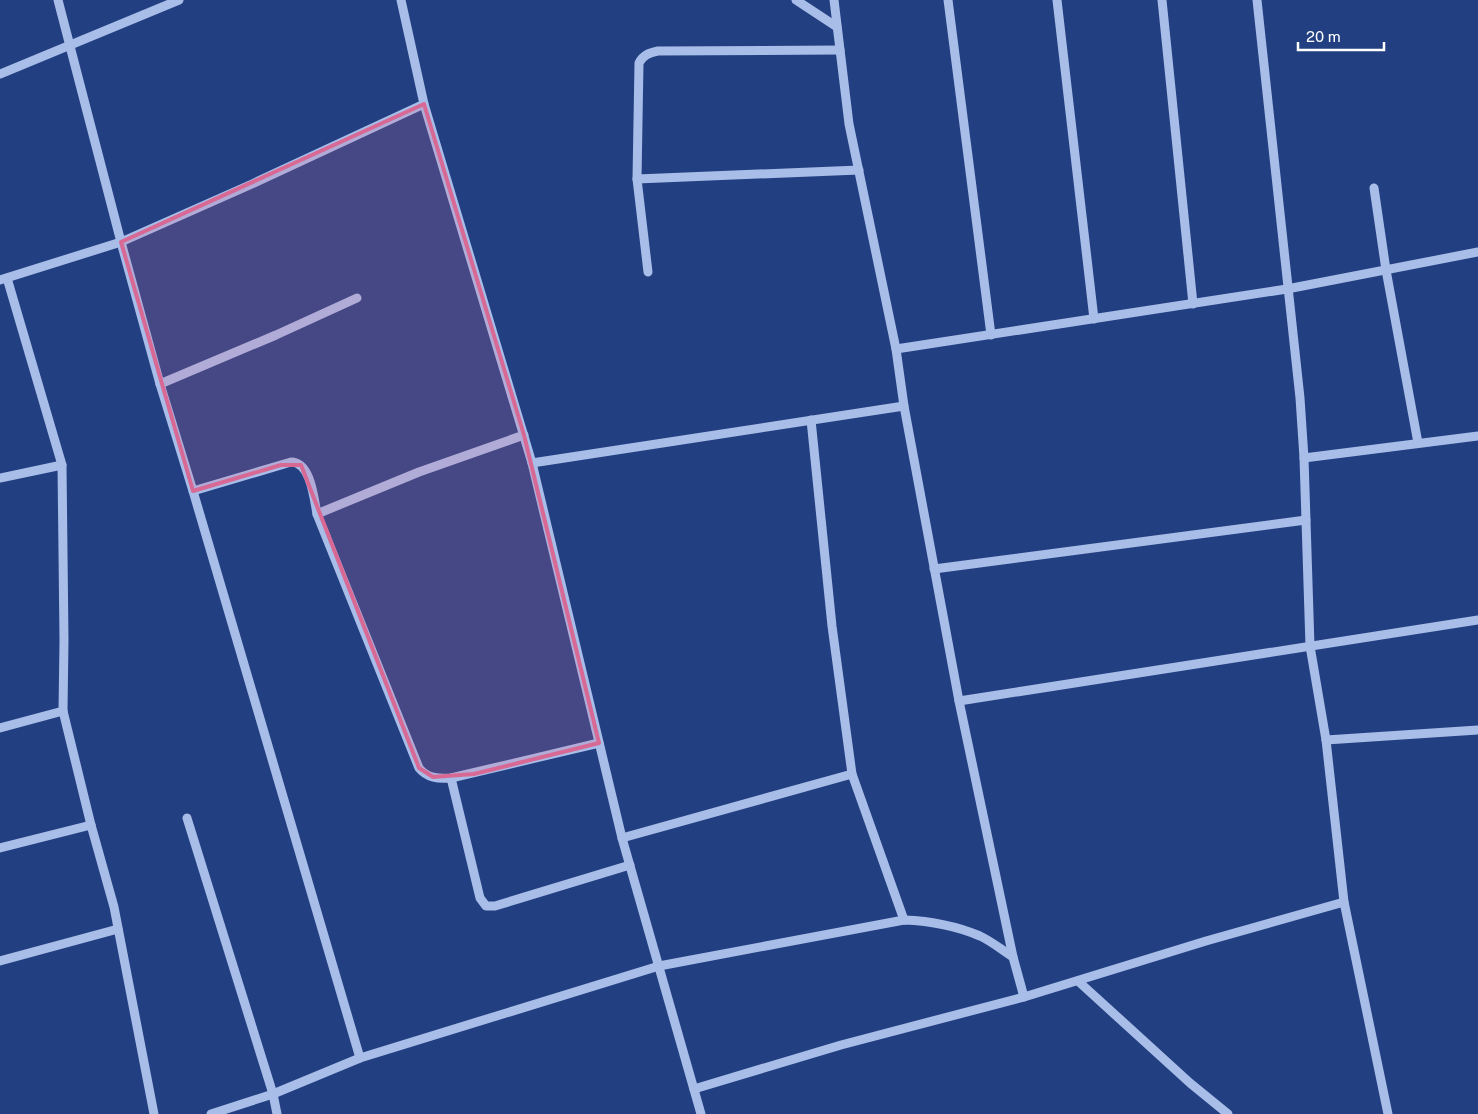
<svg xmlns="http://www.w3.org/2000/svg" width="1478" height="1114" font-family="'Public Sans',sans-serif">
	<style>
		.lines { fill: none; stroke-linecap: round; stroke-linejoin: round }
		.minor { stroke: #a8bde8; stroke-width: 9 }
		.marked { fill: #d76994; fill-opacity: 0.2; stroke: #d76994; stroke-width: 4; stroke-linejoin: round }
	</style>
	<rect width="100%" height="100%" fill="#223f81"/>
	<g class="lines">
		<g class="minor">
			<polyline points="58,0 121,242 160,384 193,491 360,1058"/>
			<polyline points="401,0 424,104 532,463 622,838 701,1114"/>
			<polyline points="796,0 837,27"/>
			<polyline points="834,0 849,124 896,349 904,406 959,701 1013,957 1024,997 1206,941 1344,902"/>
			<polyline points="948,0 991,335"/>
			<polyline points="1057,0 1094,319"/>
			<polyline points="1162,0 1193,304"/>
			<polyline points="1257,0 1300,398 1304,458 1310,646 1326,740"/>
			<polyline points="0,74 179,0"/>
			<polyline points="637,179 859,170"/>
			<polyline points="1374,188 1386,270 1418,443"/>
			<path d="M648,272L637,179L639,63C643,55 649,53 658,51L840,50"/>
			<polyline points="7,278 62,465 64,640 63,711 91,825 114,907 154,1114"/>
			<polyline points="0,280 121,242 252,184 424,104"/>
			<polyline points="896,349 1287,289 1478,252"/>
			<polyline points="160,384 276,335 357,298"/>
			<polyline points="811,420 832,626 852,774 904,920"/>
			<polyline points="1304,458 1478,436"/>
			<polyline points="532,463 904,406"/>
			<polyline points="0,478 62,465"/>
			<path d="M193,491L291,462C311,462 314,499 317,514L419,768C427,778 438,779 451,778L599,743"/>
			<polyline points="317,514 419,472 524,435"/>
			<polyline points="934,569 1306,520"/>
			<polyline points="959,701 1478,620"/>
			<polyline points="0,728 63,711"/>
			<polyline points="451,778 480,898 486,906 495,906 630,865"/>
			<polyline points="187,818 273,1094 211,1114"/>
			<polyline points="622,838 852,774"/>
			<polyline points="0,848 91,825"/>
			<polyline points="0,961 118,929"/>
			<polyline points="1078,981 1190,1083 1228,1114"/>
			<polyline points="694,1089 841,1045 1024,997"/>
			<path d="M277,1114L273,1094L360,1058L659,966L904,920C931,921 954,925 980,936C991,941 1002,950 1013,957"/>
			<polyline points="1388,1114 1344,902 1326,740 1478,730"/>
		</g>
	</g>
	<path class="marked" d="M424,104L524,435L599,743L474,774L433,777L419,768L301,465H281L193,491L121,242Z"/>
	<path d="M1298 42v8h86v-8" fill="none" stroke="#ffffff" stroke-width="2.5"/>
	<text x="1306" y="42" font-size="15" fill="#ffffff" stroke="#223f81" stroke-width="4" paint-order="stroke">20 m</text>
</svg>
